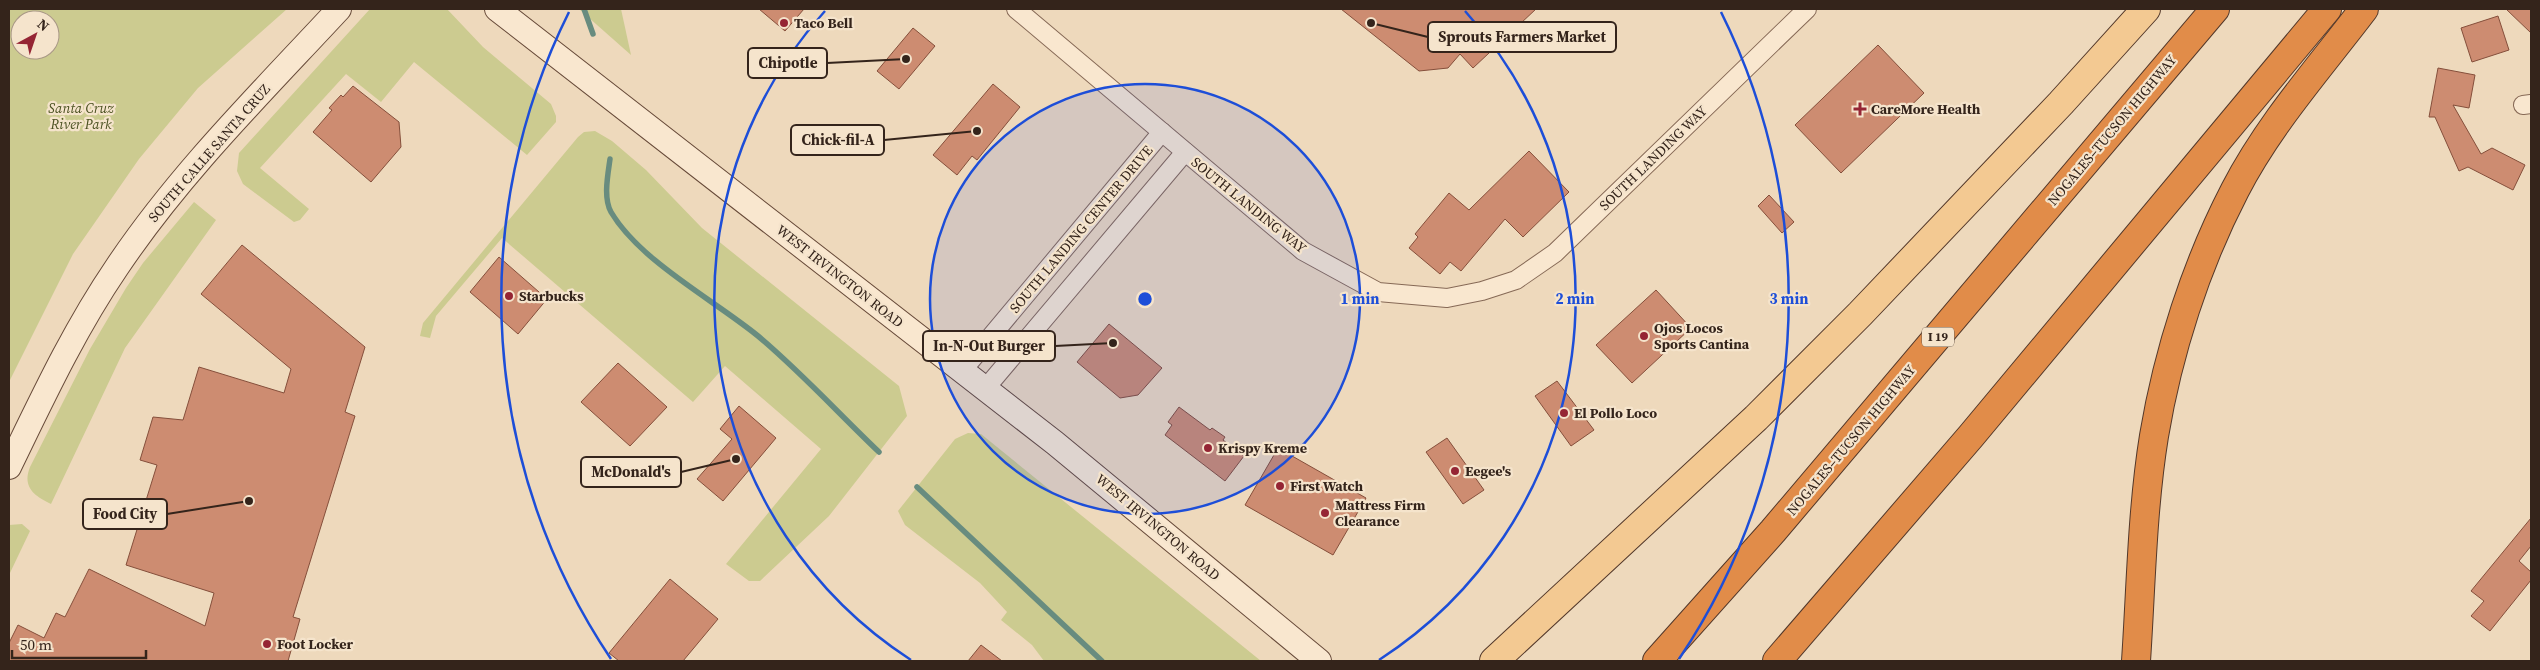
<svg xmlns="http://www.w3.org/2000/svg" width="2540" height="670" font-family="'Source Serif 4',serif">
	<style>
		.green { fill: #cccb90; fill-rule: evenodd }
		.lines { fill: none; stroke-linecap: round; stroke-linejoin: round }
		.stream { stroke: #688c7f; stroke-width: 5.5 }
		.building { fill: #cd8c71; stroke: #854f3b }
		.street-casing { stroke: #866956; stroke-width: 20 }
		.secondary-casing { stroke: #674a39; stroke-width: 26 }
		.primary-casing { stroke: #53382a; stroke-width: 30 }
		.highway-casing { stroke: #53382a; stroke-width: 30 }
		.street { stroke: #f9e7cf; stroke-width: 18 }
		.secondary { stroke: #f9e7cf; stroke-width: 24 }
		.primary { stroke: #f3c992; stroke-width: 28 }
		.highway { stroke: #e18c49; stroke-width: 28 }
		.ring { fill: none; stroke: #1d4ed8; stroke-width: 2.5 }
		.poi-dot { fill: #952534; stroke: #f5e4cc; stroke-width: 2 }
		.labels { text-anchor: middle; stroke-width: 4.5; stroke-linejoin: round; paint-order: stroke }
		.shield { fill: #f5e4cc; stroke: #6e5e50; stroke-width: 1 }
		.shield-label { font-size: 12px; font-weight: bold; fill: #34241b }
		.poi-label { font-size: 14px; font-weight: bold; fill: #34241b; stroke: #f5e4cc; text-anchor: start }
		.park-label { font-size: 14px; font-style: italic; fill: #4b5121; stroke: #f5e4cc }
		.street-label { font-size: 14px; fill: #34241b; stroke: #f5e4cc }
		.centre { fill: #1d4ed8; stroke: #f5e4cc; stroke-width: 2.5 }
		.ring-label { font-size: 15px; text-anchor: middle; font-weight: bold; fill: #1d4ed8; stroke: #f5e4cc; stroke-width: 4.5; stroke-linejoin: round; paint-order: stroke }
		.leader { fill: none; stroke: #34241b; stroke-width: 2 }
		.callout-dot { fill: #34241b; stroke: #f5e4cc; stroke-width: 2 }
		.callout { fill: #f5e4cc; stroke: #34241b; stroke-width: 2 }
		.callout-label { font-size: 15px; text-anchor: middle; font-weight: bold; fill: #34241b }
	</style>
	<rect width="100%" height="100%" fill="#eed9bc"/>
	<g class="green">
		<path d="M9,9H287L198,88L139,159L73,254L9,382ZM20,20H50V50H20Z"/>
		<polygon points="370,9 447,9 483,47 551,104 556,116 556,122 527,155 414,62 381,102 346,74 260,168 309,209 300,220 294,222 243,184 237,171 239,153"/>
		<polygon points="579,9 621,9 631,55"/>
		<polygon points="595,131 612,141 646,170 702,228 899,386 907,416 829,516 760,581 749,581 726,564 821,449 725,366 693,402 502,238 436,316 430,338 420,336 423,323 578,137 584,132"/>
		<path d="M194,202L216,220L125,348L51,504C34,496 22,487 30,467L90,349L126,288L143,263Z"/>
		<polygon points="968,433 981,434 1261,661 1044,661 1032,645 1001,620 1007,612 980,583 905,525 898,511 955,439"/>
		<polygon points="22,524 30,531 9,575 9,525"/>
	</g>
	<g class="lines">
		<g class="stream">
			<polyline points="584,9 593,34"/>
			<path d="M610,159C608,174 603,198 611,212C640,261 714,300 758,336C801,372 839,414 879,452"/>
			<polyline points="917,487 1102,661"/>
		</g>
	</g>
	<g class="building">
		<polygon points="759,9 804,9 785,31"/>
		<polygon points="1341,9 1536,9 1473,68 1460,54 1448,68 1419,71"/>
		<polygon points="2506,9 2531,9 2531,33"/>
		<polygon points="2498,16 2509,50 2472,62 2461,28"/>
		<polygon points="913,28 935,46 899,89 877,71"/>
		<polygon points="1878,45 1924,93 1841,173 1795,125"/>
		<polygon points="2438,68 2475,75 2469,108 2453,105 2481,154 2492,148 2525,165 2513,190 2468,167 2459,171 2435,117 2429,117"/>
		<polygon points="993,84 1020,107 977,160 972,156 957,175 933,155"/>
		<polygon points="353,86 399,122 401,147 371,182 313,132 332,110 329,108 341,95 343,97"/>
		<polygon points="1529,151 1569,192 1523,237 1505,219 1461,271 1450,262 1440,274 1409,248 1418,237 1415,234 1449,193 1469,210"/>
		<polygon points="1769,195 1794,222 1782,233 1758,206"/>
		<polygon points="242,245 365,347 345,412 355,416 293,617 300,619 288,661 9,661 9,643 18,625 44,638 56,613 65,617 89,569 205,626 214,593 126,565 157,465 140,460 153,417 183,420 199,367 284,393 291,369 201,294"/>
		<polygon points="499,257 547,299 518,334 470,292"/>
		<polygon points="1656,290 1691,328 1632,383 1596,345"/>
		<polygon points="1109,324 1162,368 1138,395 1120,398 1077,362"/>
		<polygon points="618,363 667,407 630,446 581,402"/>
		<polygon points="1557,381 1594,430 1571,446 1535,396"/>
		<polygon points="739,406 776,438 723,501 697,479 732,439 720,429"/>
		<polygon points="1179,407 1210,430 1212,428 1225,437 1223,440 1244,456 1225,481 1165,435 1172,425 1168,422"/>
		<polygon points="1447,438 1484,490 1463,504 1426,452"/>
		<polygon points="1278,448 1366,498 1333,555 1245,505"/>
		<polygon points="2531,518 2531,546 2519,561 2531,572 2531,580 2490,631 2471,616 2484,601 2471,591"/>
		<polygon points="670,579 718,619 683,661 619,661 609,653"/>
		<polygon points="981,645 1002,661 968,661"/>
	</g>
	<g class="lines">
		<defs>
			<g id="street">
				<polyline points="1016,9 1303,251 1378,292 1447,298 1482,291 1516,280 1555,253 1807,9"/>
				<polyline points="2523,105 2531,104"/>
				<polyline points="962,371 1162,132"/>
				<polyline points="985,389 1185,152"/>
			</g>
			<g id="secondary">
				<polyline points="497,9 1055,443 1319,661"/>
				<path d="M9,467C42,399 74,330 117,267C180,173 262,92 339,9"/>
			</g>
			<polyline id="primary" points="1494,661 1756,418 1860,314 2061,103 2146,9"/>
			<g id="highway">
				<polyline points="1657,661 1773,531 2215,9"/>
				<polyline points="1777,661 1971,436 2327,9"/>
				<path d="M2136,661C2141,587 2142,510 2154,436C2168,352 2196,265 2235,190C2269,124 2320,67 2364,9"/>
			</g>
		</defs>
		<use href="#street" class="street-casing"/>
		<use href="#secondary" class="secondary-casing"/>
		<use href="#primary" class="primary-casing"/>
		<use href="#highway" class="highway-casing"/>
		<use href="#street" class="street"/>
		<use href="#secondary" class="secondary"/>
		<use href="#primary" class="primary"/>
		<use href="#highway" class="highway"/>
	</g>
	<circle cx="1145" cy="299" r="215" fill="#1d4ed8" fill-opacity=".12"/>
	<g class="ring">
		<circle cx="1145" cy="299" r="215"/>
		<path d="M911 660A430 430 0 0 1 825 11M1465 11A430 430 0 0 1 1379 660"/>
		<path d="M611 659A644 644 0 0 1 569 12M1721 12A644 644 0 0 1 1679 659"/>
	</g>
	<g class="poi-dot">
		<circle cx="784" cy="23" r="5"/>
		<path d="M1857.5 101.5h5v5h5v5h-5v5h-5v-5h-5v-5h5z"/>
		<circle cx="509" cy="296" r="5"/>
		<circle cx="1644" cy="336" r="5"/>
		<circle cx="1564" cy="413" r="5"/>
		<circle cx="1208" cy="448" r="5"/>
		<circle cx="1455" cy="471" r="5"/>
		<circle cx="1280" cy="486" r="5"/>
		<circle cx="1325" cy="513" r="5"/>
		<circle cx="267" cy="644" r="5"/>
	</g>
	<g class="labels">
		<rect class="shield" x="1922" y="327.5" width="32" height="19" rx="4"/>
		<g class="shield-label">
			<text x="1938" y="341">I 19</text>
		</g>
		<g class="poi-label">
			<text x="794" y="28">Taco Bell</text>
			<text x="1871" y="114">CareMore Health</text>
			<text x="519" y="301">Starbucks</text>
			<text x="1654" y="333">Ojos Locos<tspan x="1654" dy="16">Sports Cantina</tspan></text>
			<text x="1574" y="418">El Pollo Loco</text>
			<text x="1218" y="453">Krispy Kreme</text>
			<text x="1465" y="476">Eegee's</text>
			<text x="1290" y="491">First Watch</text>
			<text x="1335" y="510">Mattress Firm<tspan x="1335" dy="16">Clearance</tspan></text>
			<text x="277" y="649">Foot Locker</text>
		</g>
		<g class="park-label">
			<text x="81" y="113">Santa Cruz<tspan x="81" dy="16">River Park</tspan></text>
		</g>
		<g class="street-label">
			<text transform="translate(2112 130) rotate(-50)" y="5">NOGALES–TUCSON HIGHWAY</text>
			<text transform="translate(209 153) rotate(-49)" y="5">SOUTH CALLE SANTA CRUZ</text>
			<text transform="translate(1653 158) rotate(-44)" y="5">SOUTH LANDING WAY</text>
			<text transform="translate(1249 205) rotate(39)" y="5">SOUTH LANDING WAY</text>
			<text transform="translate(1081 229) rotate(-50)" y="5">SOUTH LANDING CENTER DRIVE</text>
			<text transform="translate(840 276) rotate(38)" y="5">WEST IRVINGTON ROAD</text>
			<text transform="translate(1851 440) rotate(-50)" y="5">NOGALES–TUCSON HIGHWAY</text>
			<text transform="translate(1158 527) rotate(40)" y="5">WEST IRVINGTON ROAD</text>
		</g>
	</g>
	<circle cx="1145" cy="299" r="8" class="centre"/>
	<g class="ring-label">
		<text x="1360" y="304">1 min</text>
		<text x="1575" y="304">2 min</text>
		<text x="1789" y="304">3 min</text>
	</g>
	<path class="leader" d="M1371 23L1428 37M906 59L827 63M977 131L884 140M1113 343L1055 346M736 459L681 472M249 501L167 514"/>
	<g class="callout-dot">
		<circle cx="1371" cy="23" r="5"/>
		<circle cx="906" cy="59" r="5"/>
		<circle cx="977" cy="131" r="5"/>
		<circle cx="1113" cy="343" r="5"/>
		<circle cx="736" cy="459" r="5"/>
		<circle cx="249" cy="501" r="5"/>
	</g>
	<g class="callout">
		<rect x="1428" y="22" width="188" height="30" rx="5"/>
		<rect x="748" y="48" width="79" height="30" rx="5"/>
		<rect x="791" y="125" width="93" height="30" rx="5"/>
		<rect x="923" y="331" width="132" height="30" rx="5"/>
		<rect x="581" y="457" width="100" height="30" rx="5"/>
		<rect x="83" y="499" width="84" height="30" rx="5"/>
	</g>
	<g class="callout-label">
		<text x="1522" y="42">Sprouts Farmers Market</text>
		<text x="788" y="68">Chipotle</text>
		<text x="838" y="145">Chick-fil-A</text>
		<text x="989" y="351">In-N-Out Burger</text>
		<text x="631" y="477">McDonald's</text>
		<text x="125" y="519">Food City</text>
	</g>
	<rect width="2540" height="670" fill="none" stroke="#34241b" stroke-width="20"/>
	<g transform="translate(35 35) rotate(40)"><circle r="24" fill="#f5e4cc" stroke="#a89785"/>
	<path d="M0-4L9 19L0 12L-9 19Z" fill="#952534"/>
	<text y="-8" font-size="14" font-weight="bold" text-anchor="middle" fill="#34241b">N</text>
	</g>
	<path d="M12 650v8h134v-8" fill="none" stroke="#34241b" stroke-width="2.5"/>
	<text x="20" y="650" font-size="15" fill="#34241b" stroke="#f5e4cc" stroke-width="4" paint-order="stroke">50 m</text>
</svg>
